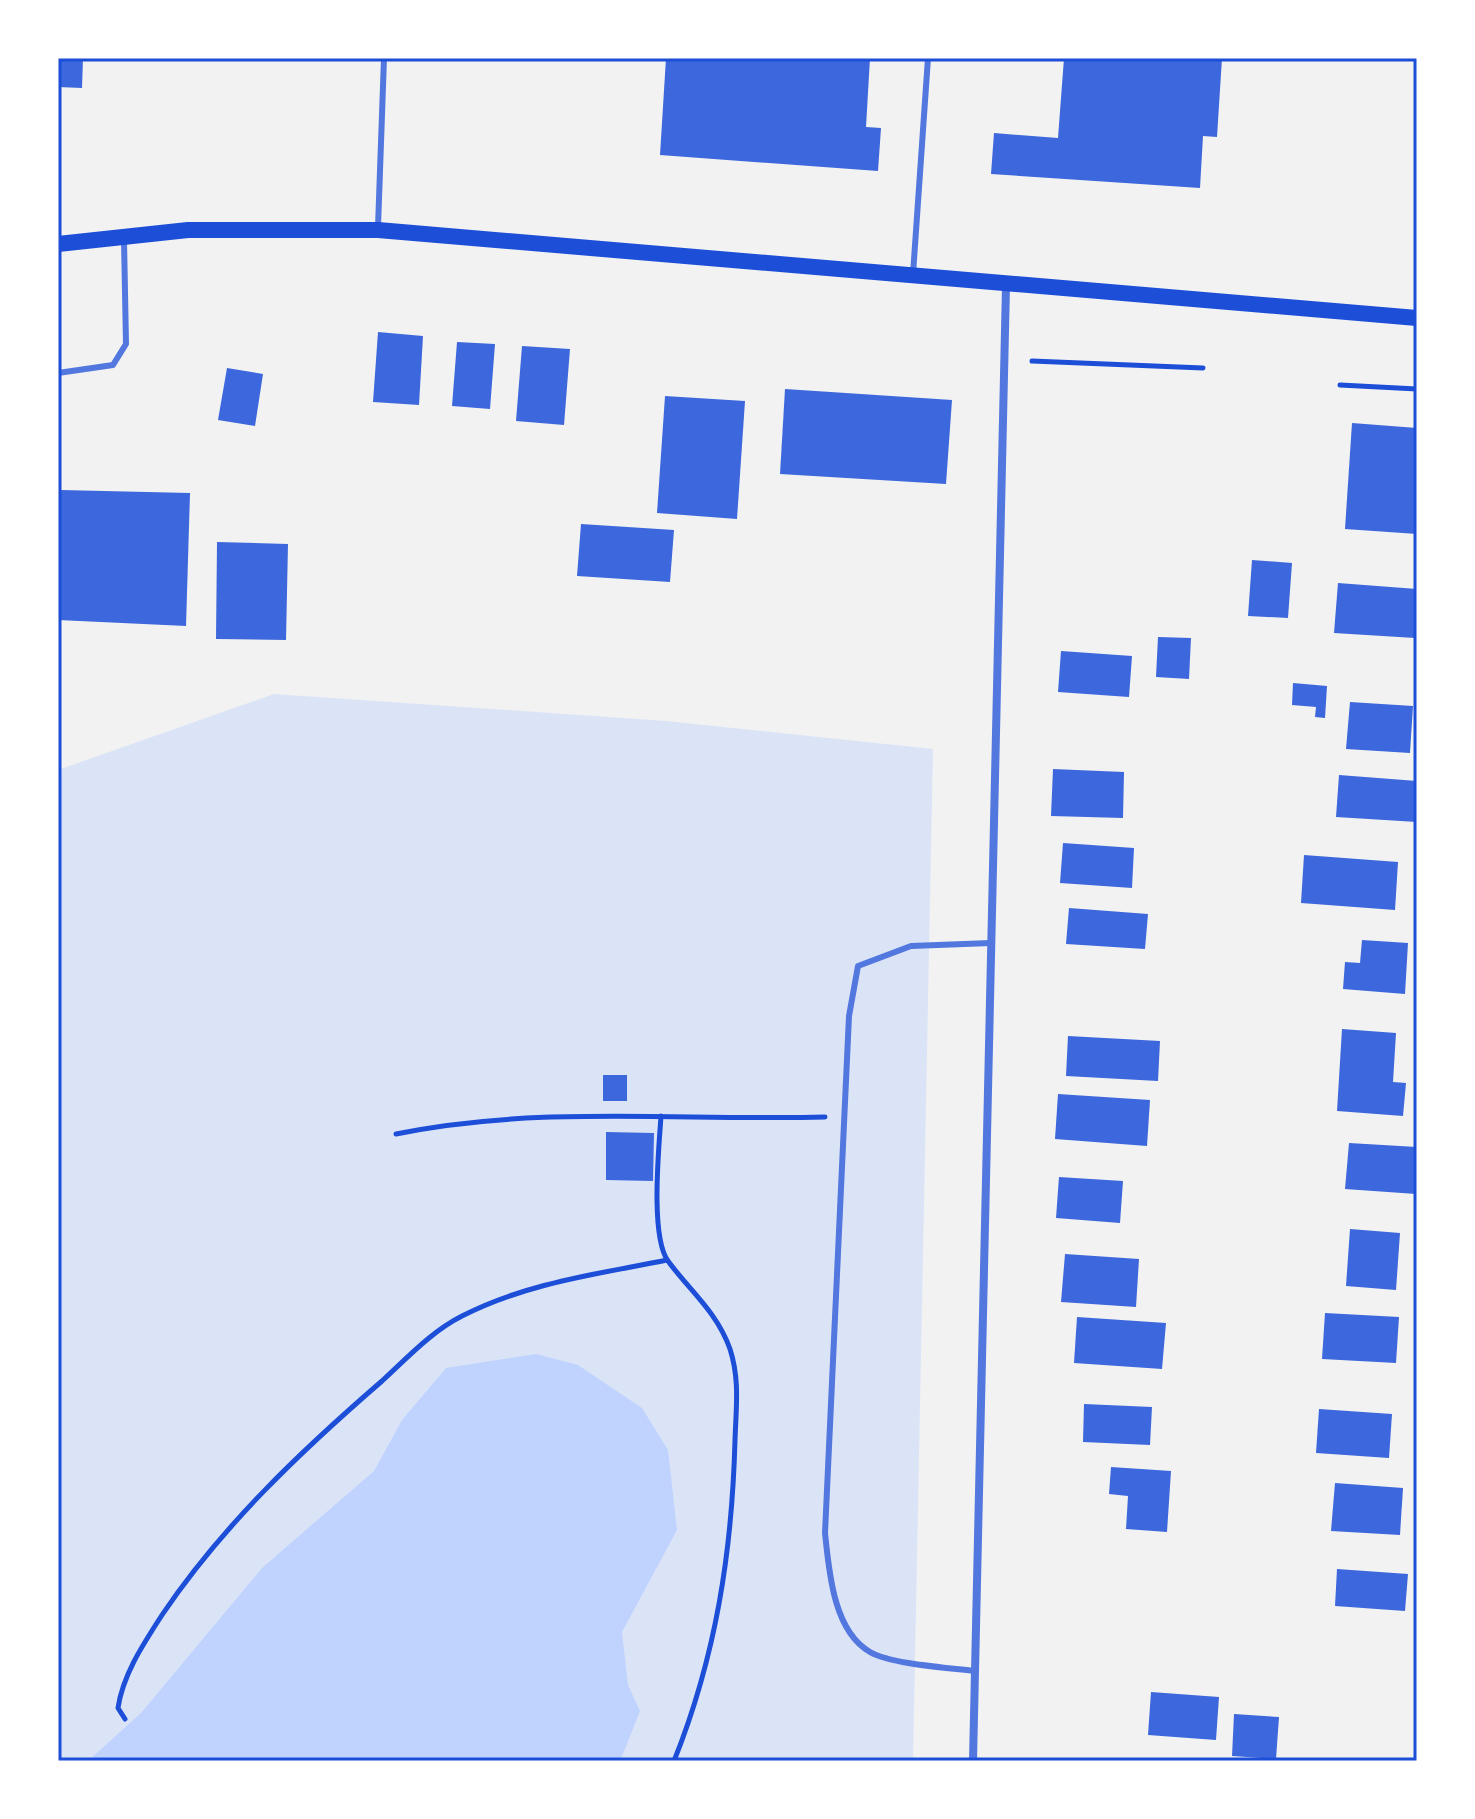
<svg xmlns="http://www.w3.org/2000/svg" width="1475" height="1819" font-family="Rubik,sans-serif">
	<style>
		.green { fill: #dbe4f7 }
		.water { fill: #bfd3fe }
		.building { fill: #3d67dc }
		.lines { fill: none; stroke-linecap: round; stroke-linejoin: round }
		.path { stroke: #1d4ed8; stroke-width: 5 }
		.service { stroke: #5277de; stroke-width: 6 }
		.minor { stroke: #5277de; stroke-width: 8 }
		.secondary { stroke: #1d4ed8; stroke-width: 16 }
		.neatline { fill: none; stroke: #1d4ed8; stroke-width: 3 }
	</style>
	<rect width="100%" height="100%" fill="#f2f2f2"/>
	<polygon class="green" points="274,694 666,721 933,749 913,1761 58,1761 58,770"/>
	<polygon class="water" points="536,1354 578,1365 642,1408 668,1450 677,1530 622,1632 628,1685 640,1711 620,1761 88,1761 141,1713 262,1568 374,1471 402,1420 446,1368"/>
	<g class="building">
		<polygon points="58,58 83,58 82,88 58,87"/>
		<polygon points="666,58 870,58 866,127 881,128 878,171 660,155"/>
		<polygon points="1064,58 1222,58 1217,137 1203,136 1200,188 991,174 994,133 1058,138"/>
		<polygon points="378,332 423,336 419,405 373,402"/>
		<polygon points="457,342 495,344 490,409 452,406"/>
		<polygon points="522,346 570,349 564,425 516,421"/>
		<polygon points="227,368 263,374 255,426 218,420"/>
		<polygon points="785,389 952,400 946,484 780,474"/>
		<polygon points="665,396 745,401 737,519 657,513"/>
		<polygon points="1352,423 1417,428 1417,534 1345,529"/>
		<polygon points="61,490 190,493 186,626 58,620"/>
		<polygon points="581,524 674,530 670,582 577,576"/>
		<polygon points="217,542 288,544 286,640 216,639"/>
		<polygon points="1252,560 1292,563 1288,618 1248,616"/>
		<polygon points="1338,583 1417,589 1415,638 1334,633"/>
		<polygon points="1158,637 1191,638 1189,679 1156,677"/>
		<polygon points="1061,651 1132,656 1129,697 1058,692"/>
		<polygon points="1293,683 1327,686 1325,718 1315,717 1316,707 1292,705"/>
		<polygon points="1350,702 1413,706 1410,753 1346,749"/>
		<polygon points="1053,769 1124,772 1123,818 1051,816"/>
		<polygon points="1339,775 1417,781 1417,822 1336,817"/>
		<polygon points="1063,843 1134,848 1132,888 1060,883"/>
		<polygon points="1304,855 1398,862 1395,910 1301,903"/>
		<polygon points="1069,908 1148,914 1145,949 1066,944"/>
		<polygon points="1362,940 1408,943 1405,994 1343,989 1345,962 1360,963"/>
		<polygon points="1342,1029 1396,1033 1393,1082 1406,1083 1403,1116 1337,1111"/>
		<polygon points="1068,1036 1160,1041 1158,1081 1066,1076"/>
		<rect x="603" y="1075" width="24" height="26"/>
		<polygon points="1058,1094 1150,1100 1147,1146 1055,1139"/>
		<polygon points="606,1132 654,1133 653,1181 606,1180"/>
		<polygon points="1349,1143 1417,1147 1416,1194 1345,1189"/>
		<polygon points="1059,1177 1123,1181 1120,1223 1056,1218"/>
		<polygon points="1350,1229 1400,1233 1396,1290 1346,1286"/>
		<polygon points="1065,1254 1139,1259 1136,1307 1061,1302"/>
		<polygon points="1325,1313 1399,1317 1396,1363 1322,1359"/>
		<polygon points="1077,1317 1166,1323 1162,1369 1074,1363"/>
		<polygon points="1084,1404 1152,1407 1150,1445 1083,1442"/>
		<polygon points="1319,1409 1392,1414 1389,1458 1316,1453"/>
		<polygon points="1111,1467 1171,1471 1167,1532 1126,1529 1128,1496 1109,1494"/>
		<polygon points="1335,1483 1403,1488 1400,1535 1331,1531"/>
		<polygon points="1337,1569 1408,1574 1405,1611 1335,1606"/>
		<polygon points="1151,1692 1219,1697 1216,1740 1148,1735"/>
		<polygon points="1234,1714 1279,1717 1276,1759 1232,1756"/>
	</g>
	<g class="lines">
		<g class="path">
			<polyline points="1032,361 1203,368"/>
			<polyline points="1340,385 1417,389"/>
			<path d="M661,1116C659,1147 650,1236 668,1261C690,1291 717,1312 730,1349C740,1380 736,1408 735,1440C732,1552 716,1656 674,1761"/>
			<path d="M396,1134C538,1105 681,1121 825,1117"/>
			<path d="M125,1719L118,1708C123,1674 144,1643 162,1615C222,1526 301,1451 382,1381C407,1358 432,1331 462,1316C526,1283 598,1274 667,1260"/>
		</g>
		<g class="service">
			<polyline points="378,227 384,58"/>
			<polyline points="913,274 928,58"/>
			<polyline points="58,373 113,365 126,344 124,240"/>
			<path d="M975,1671C950,1668 890,1664 870,1652C833,1631 829,1570 825,1533L849,1016L858,966L911,946L991,943"/>
		</g>
		<polyline class="minor" points="973,1761 1006,286"/>
		<polyline class="secondary" points="58,244 188,230 378,230 1417,318"/>
	</g>
	<rect width="1475" height="1819" fill="none" stroke="#ffffff" stroke-width="120"/>
	<rect x="60" y="60" width="1355" height="1699" class="neatline"/>
</svg>
